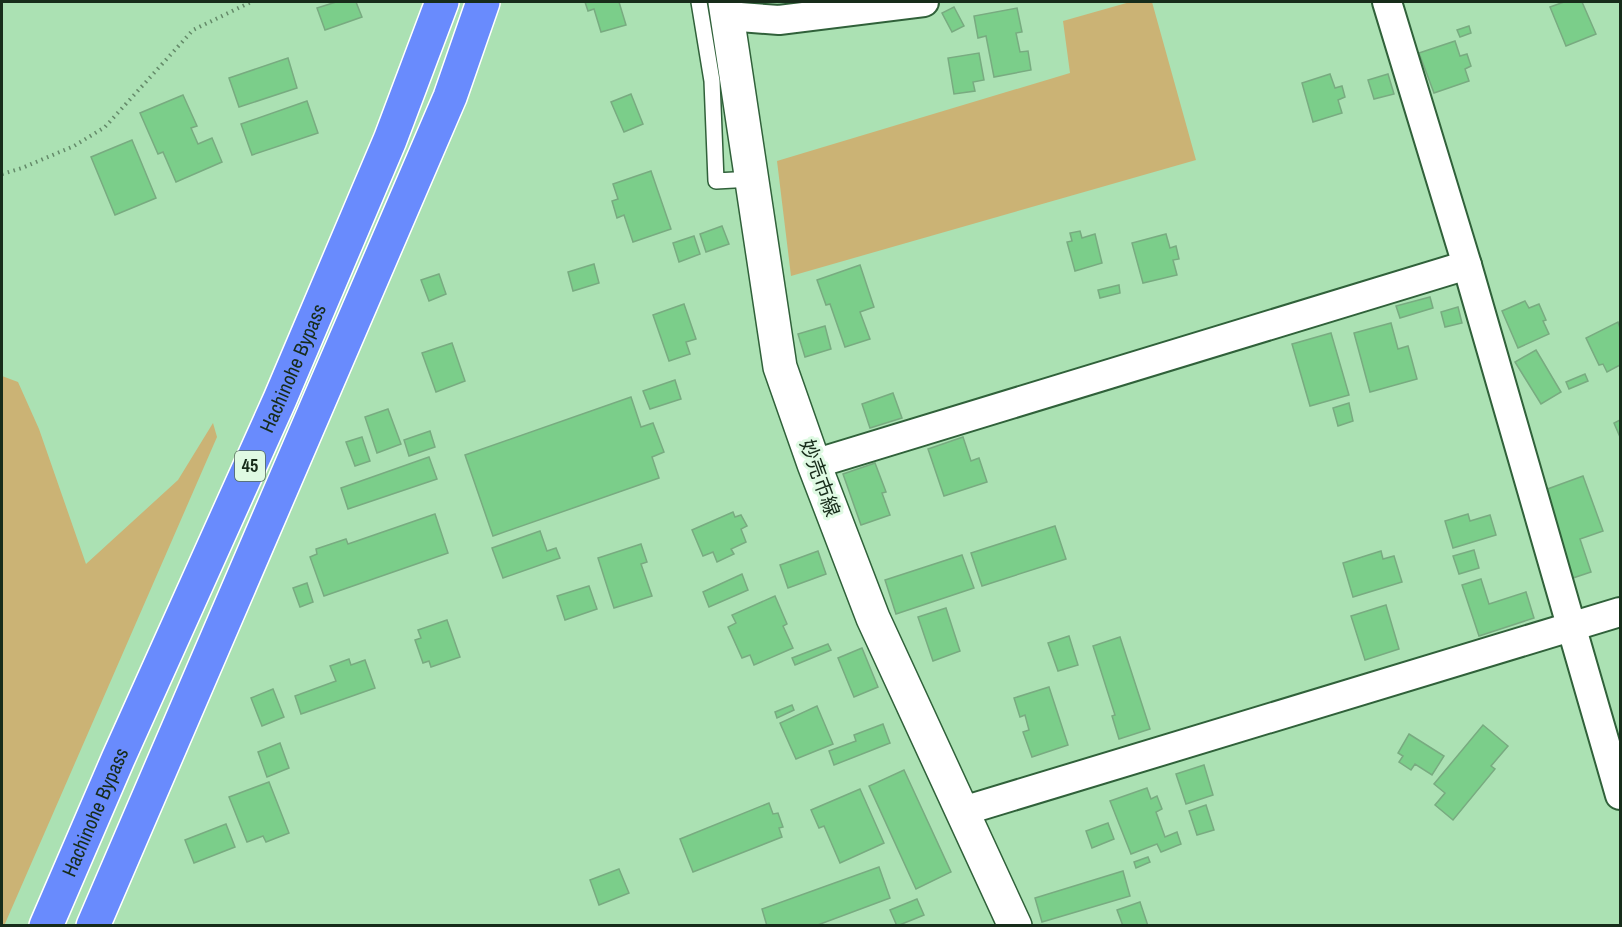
<svg xmlns="http://www.w3.org/2000/svg" width="1622" height="927" font-family="'Archivo Narrow','Noto Sans JP',sans-serif">
	<style>
		.green { fill: #cbb375 }
		.building { fill: #7bce8a; stroke: #78ab80; stroke-width: 1.5 }
		.lines { fill: none; stroke-linecap: round; stroke-linejoin: round }
		.lane-casing { stroke: #30613a; stroke-width: 18 }
		.street-casing { stroke: #30613a; stroke-width: 32 }
		.secondary-casing { stroke: #30613a; stroke-width: 36 }
		.highway-casing { stroke: #fff; stroke-width: 36 }
		.path { stroke: #648a69; stroke-width: 4; stroke-dasharray: 1.5 4.5; stroke-linecap: butt }
		.lane { stroke: #fff; stroke-width: 15 }
		.street { stroke: #fff; stroke-width: 28 }
		.secondary { stroke: #fff; stroke-width: 33 }
		.highway { stroke: #698bfd; stroke-width: 33 }
		.labels { text-anchor: middle; stroke-width: 6; stroke-linejoin: round; paint-order: stroke }
		.shield { fill: #dffae3; stroke: #536a56; stroke-width: 1.5 }
		.shield-label { font-size: 18px; font-weight: bold; fill: #172c1a }
		.street-label { font-size: 20px; fill: #172c1a; stroke: #dffae3 }
	</style>
	<rect width="100%" height="100%" fill="#abe1b3"/>
	<g class="green">
		<polygon points="1130,2 1152,2 1196,160 791,276 777,161 1070,73 1063,21"/>
		<polygon points="2,376 18,382 39,429 86,564 178,480 213,423 217,437 4,926 2,925"/>
	</g>
	<g class="building">
		<polygon points="336,2 356,2 362,17 325,30 317,8"/>
		<polygon points="585,2 619,2 626,25 601,32 594,9 588,11"/>
		<polygon points="1564,2 1582,2 1596,34 1566,46 1550,7"/>
		<polygon points="954,7 964,26 952,32 942,13"/>
		<polygon points="1017,8 1022,32 1016,33 1020,52 1028,51 1031,70 994,77 986,36 978,38 974,16"/>
		<polygon points="1469,26 1471,33 1460,37 1457,30"/>
		<polygon points="1455,41 1460,56 1467,54 1471,66 1465,69 1469,81 1434,93 1419,53"/>
		<polygon points="979,53 984,80 973,82 975,91 954,94 948,58"/>
		<polygon points="288,58 297,88 239,107 229,78"/>
		<polygon points="1330,74 1335,88 1342,86 1345,97 1338,100 1342,113 1313,122 1302,83"/>
		<polygon points="1388,74 1394,94 1374,99 1368,80"/>
		<polygon points="631,94 643,124 624,132 611,102"/>
		<polygon points="183,95 197,126 191,128 198,144 212,138 222,162 176,182 163,152 158,154 140,113"/>
		<polygon points="307,101 318,133 252,155 241,124"/>
		<polygon points="132,140 156,198 115,215 91,157"/>
		<polygon points="651,171 671,229 633,242 624,215 617,218 612,201 618,199 613,184"/>
		<polygon points="722,226 729,244 706,252 700,234"/>
		<polygon points="1080,231 1082,238 1095,234 1102,263 1075,271 1067,242 1072,241 1070,233"/>
		<polygon points="1166,234 1170,248 1176,246 1179,259 1173,260 1177,275 1143,283 1132,243"/>
		<polygon points="694,236 700,254 679,262 673,243"/>
		<polygon points="594,264 599,283 573,291 568,272"/>
		<polygon points="860,265 874,307 860,312 870,339 845,347 830,304 826,305 817,280"/>
		<polygon points="439,274 446,294 429,301 421,280"/>
		<polygon points="1119,285 1120,293 1100,298 1098,290"/>
		<polygon points="1430,297 1433,308 1400,318 1396,306"/>
		<polygon points="1525,301 1529,308 1539,304 1546,320 1543,321 1549,334 1518,348 1502,311"/>
		<polygon points="684,304 696,339 686,342 690,354 669,361 653,315"/>
		<polygon points="1458,307 1462,323 1445,327 1441,312"/>
		<polygon points="1618,322 1620,328 1620,365 1607,372 1603,364 1599,365 1586,338"/>
		<polygon points="1391,323 1398,349 1408,346 1417,379 1370,392 1354,333"/>
		<polygon points="825,326 831,349 805,357 798,334"/>
		<polygon points="1331,333 1349,395 1310,406 1292,344"/>
		<polygon points="452,343 465,381 436,392 422,353"/>
		<polygon points="1536,350 1561,392 1541,404 1515,362"/>
		<polygon points="1585,374 1588,381 1569,389 1566,382"/>
		<polygon points="675,380 681,399 650,409 643,391"/>
		<polygon points="893,393 902,418 870,428 862,404"/>
		<polygon points="631,397 641,427 653,423 664,452 652,457 659,478 493,536 465,455"/>
		<polygon points="1349,403 1353,421 1338,426 1333,408"/>
		<polygon points="388,409 401,444 377,453 365,417"/>
		<polygon points="1620,420 1620,437 1614,423"/>
		<polygon points="430,431 435,447 409,456 404,440"/>
		<polygon points="362,437 370,461 355,466 346,442"/>
		<polygon points="963,437 971,461 979,458 987,482 944,496 928,449"/>
		<polygon points="429,457 437,479 348,509 341,488"/>
		<polygon points="875,463 886,492 882,493 890,515 861,525 843,474"/>
		<polygon points="1583,476 1603,531 1580,539 1591,572 1573,578 1542,491"/>
		<polygon points="733,512 735,517 741,515 747,526 741,529 746,542 731,549 734,554 717,562 713,552 703,556 692,530"/>
		<polygon points="435,514 448,553 324,596 310,557 317,554 316,549 346,539 348,544"/>
		<polygon points="1468,514 1470,521 1490,515 1496,535 1453,548 1445,521"/>
		<polygon points="1055,526 1066,559 982,586 971,553"/>
		<polygon points="540,531 547,551 556,548 560,558 503,578 492,548"/>
		<polygon points="641,544 647,562 641,564 652,596 614,608 598,558"/>
		<polygon points="1474,550 1479,568 1459,574 1453,556"/>
		<polygon points="818,551 826,574 788,588 780,565"/>
		<polygon points="1381,551 1383,559 1394,556 1402,582 1353,597 1343,563"/>
		<polygon points="962,555 974,588 896,614 885,580"/>
		<polygon points="742,574 748,590 709,607 703,592"/>
		<polygon points="1481,579 1489,604 1526,592 1534,618 1479,636 1462,585"/>
		<polygon points="307,583 313,602 300,607 293,588"/>
		<polygon points="589,586 597,609 565,620 557,596"/>
		<polygon points="775,596 787,624 783,626 793,648 754,665 750,655 742,658 728,627 736,623 732,615"/>
		<polygon points="1386,605 1399,649 1365,660 1351,616"/>
		<polygon points="946,608 960,651 933,661 918,617"/>
		<polygon points="447,620 460,657 431,667 429,661 423,663 415,640 421,638 418,630"/>
		<polygon points="1069,636 1078,665 1058,671 1048,643"/>
		<polygon points="1120,637 1150,729 1119,739 1112,716 1115,715 1093,646"/>
		<polygon points="828,644 831,650 795,665 792,658"/>
		<polygon points="862,648 878,687 854,697 838,658"/>
		<polygon points="349,659 351,665 365,660 375,688 301,714 295,696 336,681 330,666"/>
		<polygon points="1049,687 1068,745 1032,757 1023,732 1029,730 1025,715 1020,717 1014,698"/>
		<polygon points="273,689 284,717 262,726 251,698"/>
		<polygon points="792,705 794,710 777,718 775,712"/>
		<polygon points="817,706 833,744 796,759 780,723"/>
		<polygon points="883,724 890,743 834,765 829,751 856,741 854,735"/>
		<polygon points="1483,725 1508,746 1491,766 1495,769 1453,820 1435,805 1445,793 1434,784"/>
		<polygon points="1409,734 1444,756 1432,775 1415,764 1411,770 1399,762 1403,756 1398,753"/>
		<polygon points="280,743 289,768 267,777 258,752"/>
		<polygon points="1204,765 1213,795 1186,804 1176,774"/>
		<polygon points="904,770 951,872 916,889 869,786"/>
		<polygon points="269,782 289,833 266,842 263,836 247,842 229,797"/>
		<polygon points="1147,788 1151,799 1157,796 1162,809 1156,812 1165,837 1177,832 1181,844 1161,852 1157,844 1131,854 1110,801"/>
		<polygon points="860,789 884,843 840,863 824,826 819,828 811,810"/>
		<polygon points="769,803 773,814 778,813 783,827 779,828 782,837 693,872 680,839"/>
		<polygon points="1206,805 1214,830 1197,835 1189,811"/>
		<polygon points="1108,823 1114,839 1092,848 1086,831"/>
		<polygon points="226,824 235,847 194,863 185,840"/>
		<polygon points="1148,857 1150,862 1136,868 1134,862"/>
		<polygon points="879,867 890,898 815,926 767,926 762,909"/>
		<polygon points="619,869 629,893 599,905 590,880"/>
		<polygon points="1123,871 1130,896 1042,922 1035,898"/>
		<polygon points="917,899 924,915 897,926 890,910"/>
		<polygon points="1140,902 1148,926 1123,926 1117,910"/>
	</g>
	<g class="lines">
		<defs>
			<polyline id="lane" points="699,2 712,81 716,181 752,179"/>
			<g id="street">
				<polyline points="1387,2 1467,265 1620,795"/>
				<polyline points="727,16 779,20 924,2"/>
				<polyline points="814,464 1467,265"/>
				<polyline points="963,811 1620,612"/>
			</g>
			<polyline id="secondary" points="725,2 780,367 814,464 873,618 1015,926"/>
			<g id="highway">
				<path id="s1" d="M46,926L118,759L280,399L390,140L442,2"/>
				<polyline points="93,926 450,97 483,2"/>
			</g>
		</defs>
		<use href="#lane" class="lane-casing"/>
		<use href="#street" class="street-casing"/>
		<use href="#secondary" class="secondary-casing"/>
		<use href="#highway" class="highway-casing"/>
		<polyline class="path" points="2,174 22,168 74,146 105,127 193,30 251,2"/>
		<use href="#lane" class="lane"/>
		<use href="#street" class="street"/>
		<use href="#secondary" class="secondary"/>
		<use href="#highway" class="highway"/>
	</g>
	<g class="labels">
		<rect class="shield" x="235" y="451" width="30" height="30" rx="4.5"/>
		<g class="shield-label">
			<text x="250" y="472">45</text>
		</g>
		<g class="street-label">
			<text dy="7" stroke="none"><textPath href="#s1" startOffset="610">Hachinohe Bypass</textPath></text>
			<text transform="translate(820 478) rotate(70)" y="7">妙売市線</text>
			<text dy="7" stroke="none"><textPath href="#s1" startOffset="124">Hachinohe Bypass</textPath></text>
		</g>
	</g>
	<rect width="1622" height="927" fill="none" stroke="#172c1a" stroke-width="6"/>
</svg>
